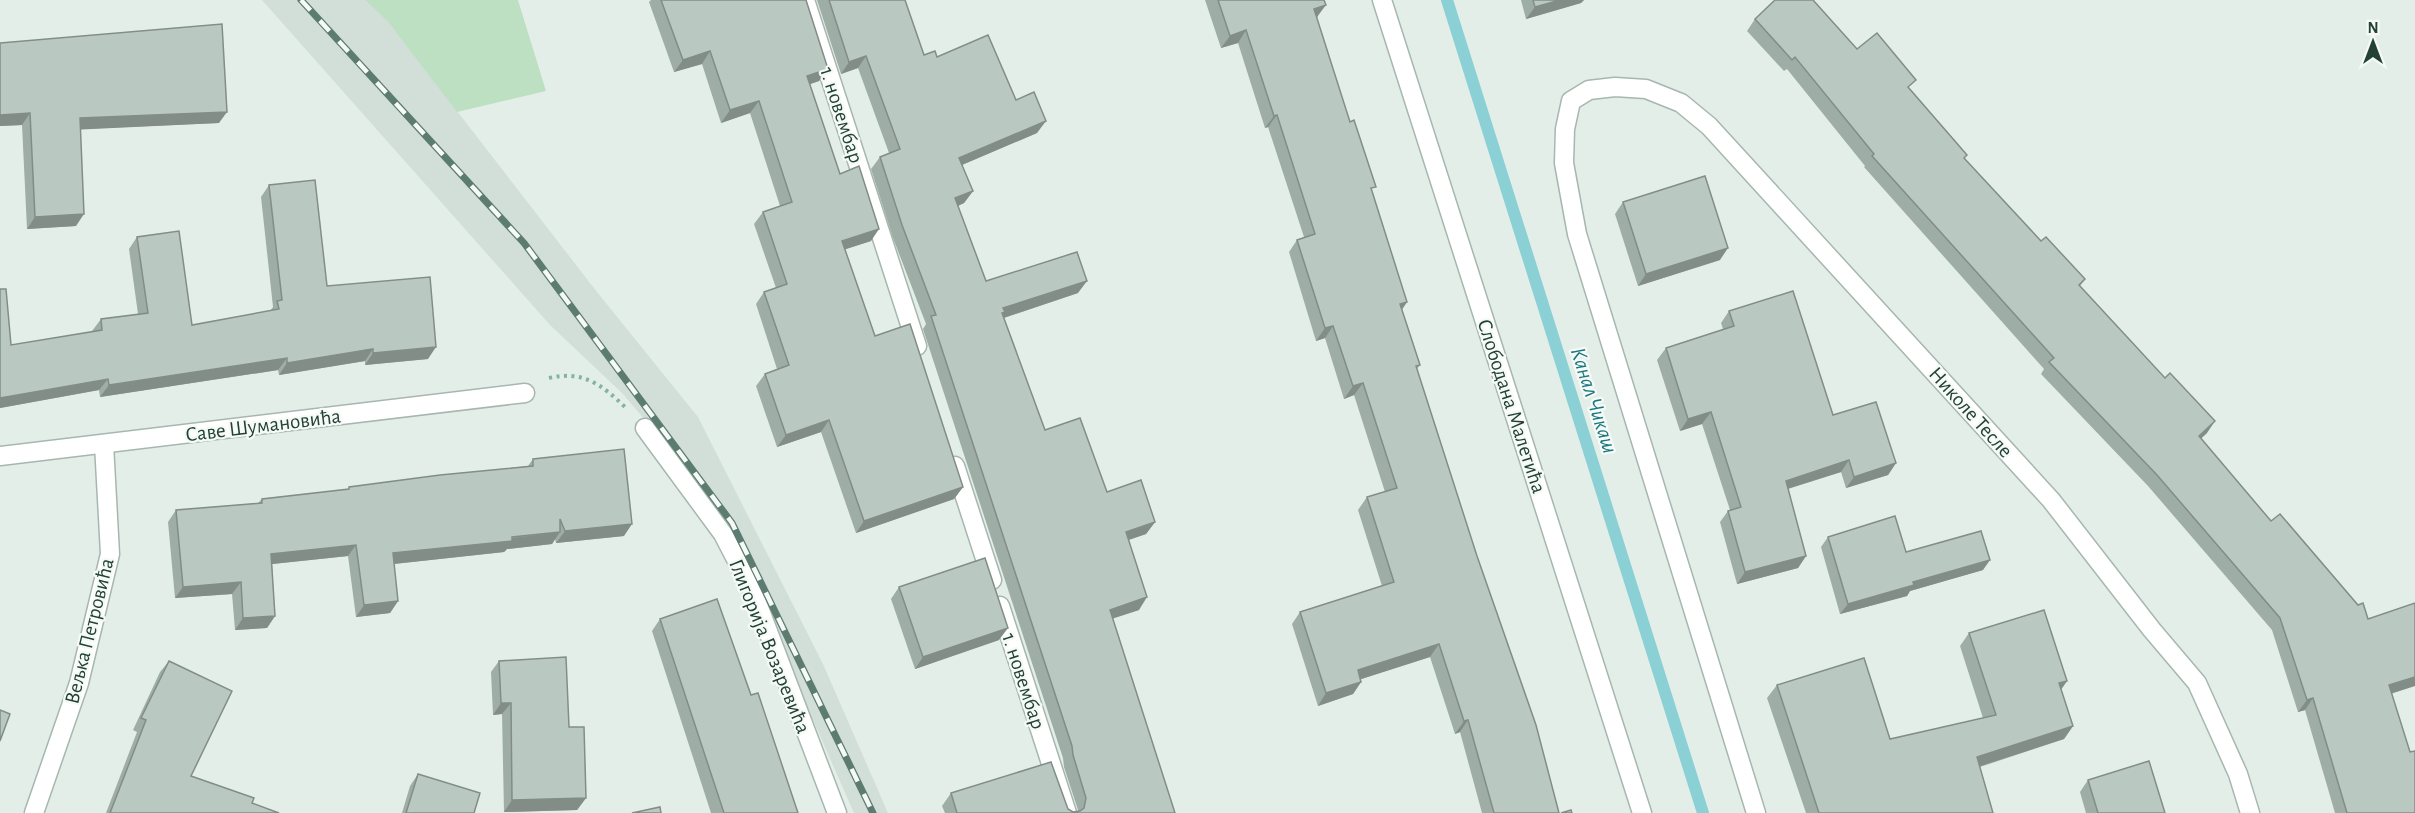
<svg xmlns="http://www.w3.org/2000/svg" width="2415" height="813" font-family="'Alegreya Sans',sans-serif">
	<style>
		.built { fill: #d2ded8 }
		.green { fill: #bde0c3 }
		.lines { fill: none; stroke-linecap: round; stroke-linejoin: round }
		.stream { stroke: #8bd0d5; stroke-width: 12 }
		.street-casing { stroke: #a6b7b0; stroke-width: 21 }
		.path { stroke: #84b3a0; stroke-width: 4; stroke-dasharray: 3 4.5; stroke-linecap: butt }
		.street { stroke: #fff; stroke-width: 18 }
		.rail-casing { stroke: #5d7c71; stroke-width: 7 }
		.rail { stroke: #f5faf7; stroke-width: 4.5; stroke-dasharray: 14; stroke-linecap: butt }
		.wall { fill: #9fada7 }
		.shaded-wall { fill: #828d88 }
		.building { fill: #b9c9c2; stroke: #828d88; stroke-width: 1.5 }
		.labels { text-anchor: middle; stroke-width: 4.5; stroke-linejoin: round; paint-order: stroke }
		.street-label { font-size: 21px; fill: #234136; stroke: #f5faf7 }
		.water-label { font-size: 22px; font-style: italic; fill: #1a7780; stroke: #f5faf7 }
	</style>
	<rect width="100%" height="100%" fill="#e4eee9"/>
	<polygon class="built" points="262,0 365,0 388,22 597,292 698,417 823,664 888,813 854,813 746,568 677,457 622,393 550,325"/>
	<polygon class="green" points="365,0 518,0 546,91 457,112 388,22"/>
	<g class="lines">
		<polyline class="stream" points="1447,0 1703,813"/>
		<defs>
			<g id="street">
				<polyline points="805,0 917,346"/>
				<polyline points="1382,0 1642,813"/>
				<polyline points="645,428 723,534 753,592 837,813"/>
				<polyline points="0,456 525,393"/>
				<polyline points="955,466 992,580"/>
				<polyline points="1000,606 1067,813"/>
				<polyline points="34,813 79,683 110,554 104,444"/>
				<polyline points="1756,813 1577,234 1564,163 1565,129 1571,101 1589,90 1615,87 1646,89 1681,103 1709,126 2051,500 2152,630 2197,683 2238,774 2250,813"/>
			</g>
		</defs>
		<use href="#street" class="street-casing"/>
		<path class="path" d="M549,378C584,370 602,385 626,408"/>
		<use href="#street" class="street"/>
		<defs>
			<polyline id="rail" points="301,0 524,243 732,523 873,813"/>
		</defs>
		<use href="#rail" class="rail-casing"/>
		<use href="#rail" class="rail"/>
	</g>
	<g class="wall">
		<polygon points="651,0 806,0 828,69 819,81 810,84 840,174 871,241 845,249 875,336 963,487 954,499 856,533 821,432 777,447 756,386 765,374 777,369 756,304 764,292 776,288 754,224 763,212 780,206 750,113 721,123 702,64 674,72 649,2"/>
		<polygon points="817,0 905,0 924,55 937,57 1016,100 1037,133 962,165 973,191 964,203 958,206 986,281 1078,293 1004,318 1045,430 1107,492 1155,522 1146,534 1128,540 1139,610 1112,619 1175,813 945,813 942,806 951,793 1068,809 1073,812 1078,811 1078,810 1064,767 1063,758 923,329 926,324 893,238 871,169 880,157 889,153 858,68 841,74"/>
		<polygon points="1205,0 1324,0 1317,18 1407,302 1402,309 1420,365 1417,369 1559,813 1482,813 1460,732 1455,734 1430,657 1361,679 1361,682 1353,694 1318,706 1292,624 1300,612 1382,586 1358,510 1367,497 1385,492 1354,395 1344,399 1325,338 1316,341 1289,252 1297,240 1304,237 1268,127 1265,128 1238,43 1221,48"/>
		<polygon points="1521,0 1584,0 1581,3 1526,19"/>
		<polygon points="1755,19 1857,49 1909,89 1967,155 1964,158 2041,241 2085,279 2080,286 2207,433 2201,438 2392,693 2415,813 2335,813 2305,710 2298,712 2272,630 2148,486 2041,374 2044,369 1864,167 1865,166 1787,69 1784,71 1747,31"/>
		<polygon points="0,43 219,123 80,129 76,226 27,229 22,125 0,126"/>
		<polygon points="269,185 327,286 428,359 365,365 365,361 279,375 278,370 100,397 99,390 0,408 0,289 11,345 92,332 92,331 101,319 138,314 129,249 137,237 192,325 270,311 273,307 261,197"/>
		<polygon points="1623,202 1720,260 1638,286 1615,214"/>
		<polygon points="1729,311 1833,415 1896,463 1888,475 1846,488 1841,472 1788,489 1806,556 1798,568 1737,584 1720,522 1728,511 1730,510 1702,424 1680,431 1657,360 1666,348 1723,329 1721,323"/>
		<polygon points="533,459 624,536 556,543 555,539 552,544 507,549 504,552 394,564 398,601 390,613 356,617 348,556 272,564 275,616 267,628 235,630 232,594 175,598 168,522 176,510 258,503 262,499 348,490 349,487 528,466"/>
		<polygon points="1828,537 1906,552 1983,570 1910,591 1907,596 1840,614 1821,547"/>
		<polygon points="899,587 999,640 915,669 891,599"/>
		<polygon points="660,619 751,695 798,813 711,813 652,631"/>
		<polygon points="1969,633 2067,681 2061,689 2073,726 2064,739 1980,767 1993,813 1806,813 1767,698 1777,685 1890,739 1983,718 1960,646"/>
		<polygon points="169,661 191,776 252,803 279,813 106,813 137,732 133,730 160,672"/>
		<polygon points="499,661 569,727 586,798 577,810 504,812 502,714 493,715 491,672"/>
		<polygon points="418,774 474,813 402,813 410,786"/>
		<polygon points="2088,780 2165,813 2086,813 2080,792"/>
	</g>
	<g class="shaded-wall">
		<polygon points="1560,0 1584,0 1581,3 1526,19 1535,7"/>
		<polygon points="1326,5 1317,17 1305,21 1314,9"/>
		<polygon points="1246,30 1238,43 1221,48 1230,36"/>
		<polygon points="710,51 702,64 674,72 683,60"/>
		<polygon points="866,56 858,68 841,74 849,62"/>
		<polygon points="828,69 819,81 799,88 807,76"/>
		<polygon points="759,101 750,113 721,123 730,110"/>
		<polygon points="227,112 219,123 71,130 80,118"/>
		<polygon points="30,113 22,125 0,126 0,115"/>
		<polygon points="1277,115 1268,127 1265,128 1274,116"/>
		<polygon points="1046,121 1037,133 950,170 959,158"/>
		<polygon points="973,191 964,203 947,211 955,198"/>
		<polygon points="84,214 76,226 27,229 35,217"/>
		<polygon points="879,229 871,241 834,253 842,241"/>
		<polygon points="1728,248 1720,260 1638,286 1646,274"/>
		<polygon points="1087,281 1078,293 1000,319 1003,308"/>
		<polygon points="1407,302 1399,314 1400,304"/>
		<polygon points="1333,326 1325,338 1316,341 1325,328"/>
		<polygon points="436,347 428,359 365,365 373,353"/>
		<polygon points="373,349 365,361 279,375 287,363"/>
		<polygon points="287,358 278,370 100,397 109,385"/>
		<polygon points="108,379 99,390 0,408 0,398"/>
		<polygon points="1363,383 1354,395 1344,399 1353,386"/>
		<polygon points="1711,412 1702,424 1680,431 1688,419"/>
		<polygon points="829,420 821,432 777,447 786,435"/>
		<polygon points="2215,421 2207,433 2191,448 2199,436"/>
		<polygon points="1849,460 1841,472 1777,492 1786,481"/>
		<polygon points="1896,463 1888,475 1846,488 1854,477"/>
		<polygon points="963,487 954,499 856,533 864,521"/>
		<polygon points="1155,522 1146,534 1117,544 1126,532"/>
		<polygon points="632,524 624,536 556,543 565,531"/>
		<polygon points="560,532 552,544 507,549 504,552 384,565 393,553"/>
		<polygon points="356,545 348,556 263,565 271,554"/>
		<polygon points="1806,556 1798,568 1737,584 1745,572"/>
		<polygon points="1990,560 1983,570 1910,591 1907,596 1840,614 1848,604 1913,582"/>
		<polygon points="241,582 232,594 175,598 183,587"/>
		<polygon points="1147,597 1139,610 1101,622 1110,610"/>
		<polygon points="398,601 390,613 356,617 364,605"/>
		<polygon points="275,616 267,628 235,630 243,618"/>
		<polygon points="1008,628 999,640 915,669 923,657"/>
		<polygon points="1439,644 1430,657 1349,683 1358,670"/>
		<polygon points="2415,677 2415,686 2381,697 2389,685"/>
		<polygon points="2067,681 2058,694 2059,683"/>
		<polygon points="1361,682 1353,694 1318,706 1326,693"/>
		<polygon points="2313,698 2305,710 2298,712 2307,700"/>
		<polygon points="501,703 511,703 502,714 493,715"/>
		<polygon points="1468,720 1460,732 1455,734 1464,721"/>
		<polygon points="2073,726 2064,739 1968,770 1977,757"/>
		<polygon points="586,798 577,810 504,812 512,800"/>
	</g>
	<g class="building">
		<polygon points="661,0 806,0 828,69 807,76 840,174 859,166 879,229 842,241 875,336 910,324 963,487 864,521 829,420 786,435 765,374 789,365 764,292 787,284 763,212 792,202 759,101 730,110 710,51 683,60"/>
		<polygon points="829,0 905,0 924,55 935,51 937,57 988,35 1016,100 1034,92 1046,121 959,158 973,191 955,198 986,281 1077,252 1087,281 1003,308 1005,312 1002,313 1045,430 1080,418 1107,492 1141,480 1155,522 1126,532 1147,597 1110,610 1175,813 957,813 951,793 1051,762 1068,809 1073,812 1080,811 1084,808 1086,798 1073,755 1072,746 931,316 936,315 902,225 880,157 900,149 866,56 849,62"/>
		<polygon points="1218,0 1324,0 1326,5 1314,9 1350,122 1354,120 1376,187 1371,188 1407,302 1400,304 1420,365 1416,366 1477,556 1536,725 1559,813 1494,813 1468,720 1464,721 1439,644 1358,670 1361,682 1326,693 1300,612 1394,582 1367,497 1397,488 1363,383 1353,386 1333,326 1325,328 1297,240 1315,234 1277,115 1274,116 1246,30 1230,36"/>
		<polygon points="1533,0 1560,0 1535,7"/>
		<polygon points="1775,0 1813,0 1857,49 1877,33 1916,80 1908,87 1967,155 1964,158 2041,241 2046,237 2085,279 2079,285 2165,378 2170,373 2215,421 2199,436 2271,521 2280,514 2358,605 2363,603 2368,619 2415,603 2415,677 2389,685 2410,752 2415,751 2415,813 2347,813 2313,698 2307,700 2280,618 2157,475 2049,362 2054,358 1872,156 1874,154 1795,57 1792,60 1755,19"/>
		<polygon points="222,24 227,112 80,118 84,214 35,217 30,113 0,115 0,43"/>
		<polygon points="1705,176 1728,248 1646,274 1623,202"/>
		<polygon points="315,180 327,286 430,277 436,347 373,353 373,349 287,363 287,358 109,385 108,379 0,398 0,289 6,289 11,345 102,330 101,319 148,313 137,237 179,231 192,325 279,309 277,301 282,300 269,185"/>
		<polygon points="1793,291 1833,415 1876,402 1896,463 1854,477 1849,460 1786,481 1806,556 1745,572 1728,511 1741,507 1711,412 1688,419 1666,348 1734,326 1729,311"/>
		<polygon points="624,449 632,524 565,531 560,519 560,532 512,537 512,541 393,553 398,601 364,605 356,545 271,554 275,616 243,618 241,582 183,587 176,510 262,503 262,499 349,489 349,487 440,475 533,466 533,459"/>
		<polygon points="1895,516 1906,552 1981,531 1990,560 1913,582 1914,585 1848,604 1828,537"/>
		<polygon points="985,558 1008,628 923,657 899,587"/>
		<polygon points="717,599 751,695 758,693 798,813 724,813 660,619"/>
		<polygon points="2044,610 2067,681 2059,683 2073,726 1977,757 1993,813 1819,813 1777,685 1864,658 1890,739 1996,715 1969,633"/>
		<polygon points="566,657 569,727 584,727 586,798 512,800 511,703 501,703 499,661"/>
		<polygon points="169,661 232,691 191,776 254,798 252,803 279,813 110,813 146,720 141,718"/>
		<polygon points="0,710 10,714 0,741"/>
		<polygon points="2149,761 2165,813 2098,813 2088,780"/>
		<polygon points="418,774 480,793 474,813 406,813"/>
		<polygon points="660,807 661,813 632,813"/>
		<polygon points="1571,810 1572,813 1561,813"/>
	</g>
	<g class="labels">
		<g class="street-label">
			<text transform="translate(842 115) rotate(72)" y="7">1. новембар</text>
			<text transform="translate(1512 406) rotate(72)" y="7">Слободана Малетића</text>
			<text transform="translate(1971 412) rotate(48)" y="7">Николе Тесле</text>
			<text transform="translate(263 425) rotate(-7)" y="7">Саве Шумановића</text>
			<text transform="translate(89 631) rotate(-76)" y="7">Вељка Петровића</text>
			<text transform="translate(770 646) rotate(68)" y="7">Глигорија Возаревића</text>
			<text transform="translate(1024 681) rotate(72)" y="7">1. новембар</text>
		</g>
		<g class="water-label">
			<text transform="translate(1595 400) rotate(72)" y="8">Канал Чикаш</text>
		</g>
	</g>
	<g transform="translate(2373 42)" stroke="#f5faf7" stroke-width="4.5" paint-order="stroke">
	<path d="M0-4.5L10 22L0 15L-10 22Z" fill="#234136"/>
	<text y="-9" font-size="16" font-weight="bold" text-anchor="middle" fill="#234136">N</text>
	</g>
</svg>
